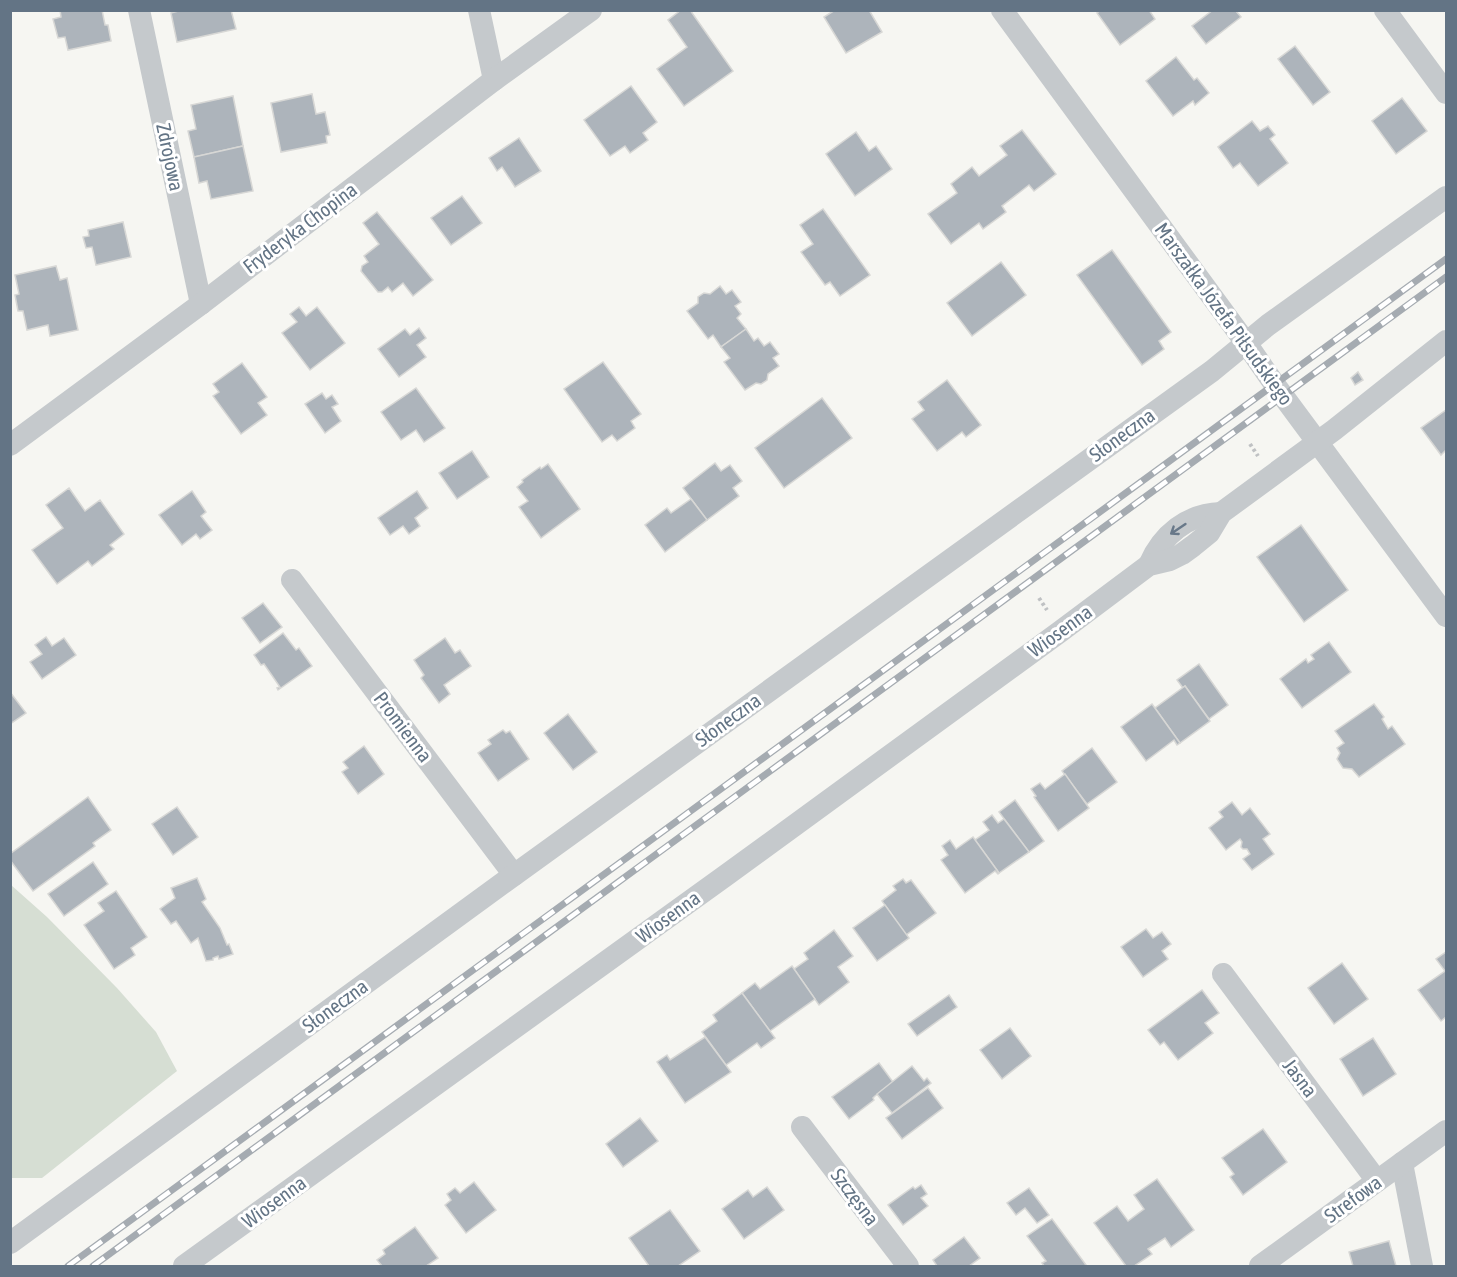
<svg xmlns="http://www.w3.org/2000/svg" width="1457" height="1277" font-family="'Asap Condensed',sans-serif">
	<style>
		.green { fill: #d6ded3 }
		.building { fill: #adb4bb; stroke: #d7d7d5; stroke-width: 1.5 }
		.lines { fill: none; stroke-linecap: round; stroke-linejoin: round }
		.path { stroke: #bfc1c3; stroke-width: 4; stroke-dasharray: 3 3; stroke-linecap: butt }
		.street { stroke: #c5c9cc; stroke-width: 22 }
		.rail-casing { stroke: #a5abb1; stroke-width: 7 }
		.rail { stroke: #fff; stroke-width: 4.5; stroke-dasharray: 14; stroke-linecap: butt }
		.oneway { stroke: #687889 }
		.labels { text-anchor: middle; stroke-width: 6; stroke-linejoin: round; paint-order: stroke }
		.street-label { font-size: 20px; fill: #637485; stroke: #fff }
	</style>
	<rect width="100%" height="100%" fill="#f6f6f2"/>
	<polygon class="green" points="11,885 47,917 117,988 156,1032 177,1071 42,1178 12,1178 11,1175"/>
	<g class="building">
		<polygon points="60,10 102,10 105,25 108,25 111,41 68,50 65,37 58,38 53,19 61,17"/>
		<polygon points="182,10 231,10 236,29 177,42 171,13"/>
		<polygon points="681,10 690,10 733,71 684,106 657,69 687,47 668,20"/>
		<polygon points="835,10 869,10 882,32 846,53 824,17"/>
		<polygon points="1101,10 1149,10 1155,19 1120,45 1097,13"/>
		<polygon points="1213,10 1235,10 1241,17 1206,44 1192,26"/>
		<polygon points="1295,46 1330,92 1313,105 1278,59"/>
		<polygon points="1176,57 1194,80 1197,78 1209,93 1195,105 1193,101 1173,116 1146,81"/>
		<polygon points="631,86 657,122 643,133 648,140 630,153 625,146 610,156 584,120"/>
		<polygon points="312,94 316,114 325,112 330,135 326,136 327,143 281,152 271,103"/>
		<polygon points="233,96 243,146 194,157 188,131 196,129 191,105"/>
		<polygon points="1402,98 1427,131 1396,154 1372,121"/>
		<polygon points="1252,121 1260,131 1268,126 1275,135 1270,139 1288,163 1258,186 1240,163 1233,168 1218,147"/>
		<polygon points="1022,130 1056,174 1034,191 1029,185 1002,206 1006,212 983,229 979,223 951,244 928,214 957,193 951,184 972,167 979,176 1007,155 1000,146"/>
		<polygon points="856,132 869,151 876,146 892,169 855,196 826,154"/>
		<polygon points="519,138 541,171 515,187 502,167 497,171 489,158"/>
		<polygon points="243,146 253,191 211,199 207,181 199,183 194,157"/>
		<polygon points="462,196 482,223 451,245 431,218"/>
		<polygon points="823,209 870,275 840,296 830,282 825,285 801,252 813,244 800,225"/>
		<polygon points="377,212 433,280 413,296 403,283 392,292 388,287 382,292 378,292 361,271 362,266 368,262 364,256 379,244 363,223"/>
		<polygon points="123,222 131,257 96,265 92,247 86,248 83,237 89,236 88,230"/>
		<polygon points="1112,250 1171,332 1159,341 1164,349 1142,365 1077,275"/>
		<polygon points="1001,262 1026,295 972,336 947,303"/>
		<polygon points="56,266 60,280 67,278 78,330 50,336 48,325 27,330 23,311 18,311 15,295 19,294 15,275"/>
		<polygon points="720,286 726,294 732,290 741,302 735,306 741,314 737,318 746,329 721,347 713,335 708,339 687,311 698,303 698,297 704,293 710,294"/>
		<polygon points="299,307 306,316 317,307 345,343 310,370 282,333 297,322 290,314"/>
		<polygon points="419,328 426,338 417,345 426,357 399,377 378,349 405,329 410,335"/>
		<polygon points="746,329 754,341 758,338 764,346 770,342 779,354 773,358 779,366 768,374 767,380 761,384 756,383 745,390 724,362 730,358 721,347"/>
		<polygon points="603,362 641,414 631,421 635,428 617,441 612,435 602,442 564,389"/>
		<polygon points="242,363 267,397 258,403 267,415 241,434 213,396 219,392 213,384"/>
		<polygon points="1358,372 1363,380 1355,385 1351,378"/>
		<polygon points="947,380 981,425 966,437 962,432 937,451 912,419 924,410 918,402"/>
		<polygon points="416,388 445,428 424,442 416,430 401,440 381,412"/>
		<polygon points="322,393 326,399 332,395 338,404 332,407 341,421 325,433 305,404"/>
		<polygon points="822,398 852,438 784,488 755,448"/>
		<polygon points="1446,410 1446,450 1441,455 1421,428"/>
		<polygon points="472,451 489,477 457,499 439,473"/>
		<polygon points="715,463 721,471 730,465 742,481 733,488 739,496 707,520 683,488"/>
		<polygon points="548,464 580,509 541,538 519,507 528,501 517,487 523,482 522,480 540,467 541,469"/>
		<polygon points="69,488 85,511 100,500 124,534 110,545 114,549 92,566 88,561 57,584 32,550 63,528 46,505"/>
		<polygon points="192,491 206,512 201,516 212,530 200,539 196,534 182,545 159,515"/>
		<polygon points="417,491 428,508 415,518 420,526 409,534 403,526 390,535 378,518"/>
		<polygon points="691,499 707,520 665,552 645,525 667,508 671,513"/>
		<polygon points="1301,525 1348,590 1304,622 1257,557"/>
		<polygon points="263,603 282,627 260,643 242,618"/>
		<polygon points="283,633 296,650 299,648 312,666 278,690 277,688 280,687 264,664 261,665 254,655"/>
		<polygon points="46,637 52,646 64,638 76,655 42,679 30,662 42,654 35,645"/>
		<polygon points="445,638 455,653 460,650 471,666 444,685 450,694 439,703 421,678 424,675 414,660"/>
		<polygon points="1329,642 1351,672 1302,708 1280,679 1306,659 1308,663 1314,659 1311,655"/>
		<polygon points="1199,664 1228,705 1209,719 1185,686 1183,688 1177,680"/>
		<polygon points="1185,686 1210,721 1180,743 1155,708"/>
		<polygon points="10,692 26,713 10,724"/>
		<polygon points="1152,704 1180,743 1177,745 1174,740 1146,761 1121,727"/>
		<polygon points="1374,704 1384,717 1382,719 1388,729 1392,726 1405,744 1359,777 1352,769 1343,768 1337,759 1340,753 1337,748 1344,743 1335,731"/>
		<polygon points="568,714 597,752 573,770 544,733"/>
		<polygon points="503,730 506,733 510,731 529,759 498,781 478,753 491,744 488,740"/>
		<polygon points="364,746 384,774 358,794 342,772 348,768 343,762"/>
		<polygon points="1092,748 1117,782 1087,804 1062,771"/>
		<polygon points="1065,774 1089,808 1058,831 1034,797 1036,796 1031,789 1040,783 1045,789"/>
		<polygon points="88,797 111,830 93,843 95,846 33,891 10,860 10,854"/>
		<polygon points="1015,800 1044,841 1029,852 999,812"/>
		<polygon points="1232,802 1242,815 1250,808 1270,834 1263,839 1274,854 1252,870 1243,859 1250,854 1247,849 1243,849 1241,847 1242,842 1240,839 1226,850 1209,828 1223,817 1219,812"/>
		<polygon points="177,807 198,837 173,855 152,824"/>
		<polygon points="992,815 998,823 1004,819 1029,852 999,873 975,840 989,830 983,822"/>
		<polygon points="973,837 999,873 998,874 995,871 965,893 941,860 948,855 942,846 950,840 956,849"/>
		<polygon points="93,862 108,884 64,916 48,894"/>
		<polygon points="197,878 206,899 202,902 220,928 227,945 229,944 233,954 219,959 218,956 213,958 213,960 206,961 198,938 191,943 176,921 171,924 160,909 175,898 171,888"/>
		<polygon points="903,879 906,883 911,880 936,913 906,935 882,901 896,890 893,886"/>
		<polygon points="116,891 147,937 131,948 135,955 114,969 84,925 104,911 98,903"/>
		<polygon points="885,905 909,938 877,961 853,928"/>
		<polygon points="1146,929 1153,938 1162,932 1171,944 1162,951 1168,959 1143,977 1121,947"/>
		<polygon points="834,930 853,956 838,967 849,982 819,1005 794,969 808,959 804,953"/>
		<polygon points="1446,952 1446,1017 1441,1021 1418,990 1445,971 1436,959"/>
		<polygon points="1342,963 1368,999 1334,1024 1308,988"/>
		<polygon points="792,966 815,999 770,1031 742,993 755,983 760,989"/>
		<polygon points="1202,990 1219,1013 1205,1023 1213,1033 1178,1060 1164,1042 1160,1045 1148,1030"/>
		<polygon points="742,993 775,1038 761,1048 757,1043 726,1065 702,1032 717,1021 713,1015"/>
		<polygon points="949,995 957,1007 917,1036 908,1024"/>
		<polygon points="1010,1028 1031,1056 1002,1079 980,1050"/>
		<polygon points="705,1037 731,1072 685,1103 657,1062 667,1055 670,1060"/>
		<polygon points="1373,1038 1396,1074 1363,1096 1340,1059"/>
		<polygon points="879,1063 893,1082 875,1096 873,1098 874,1100 849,1119 832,1097"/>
		<polygon points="912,1066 924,1081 927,1078 931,1083 892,1113 877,1094"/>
		<polygon points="928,1088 943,1108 902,1139 886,1118"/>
		<polygon points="640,1118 658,1141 623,1167 606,1144"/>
		<polygon points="1263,1129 1287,1162 1243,1195 1230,1177 1234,1174 1222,1158"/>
		<polygon points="1157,1179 1194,1230 1171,1247 1165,1238 1148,1249 1152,1254 1134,1266 1126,1266 1094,1223 1117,1206 1128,1221 1144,1209 1134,1195"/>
		<polygon points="474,1182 496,1210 466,1233 445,1205 451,1200 447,1194 455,1188 460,1193"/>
		<polygon points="921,1185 927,1194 921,1198 928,1206 903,1225 888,1205 913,1187 915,1189"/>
		<polygon points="767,1187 784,1210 744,1239 722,1209 748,1190 753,1197"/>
		<polygon points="1029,1188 1049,1215 1037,1223 1025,1208 1016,1215 1007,1203"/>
		<polygon points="670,1210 700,1251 678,1266 649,1266 629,1238"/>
		<polygon points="1052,1219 1086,1265 1084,1266 1044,1266 1042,1263 1046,1261 1027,1236"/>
		<polygon points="415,1227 438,1258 426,1266 382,1266 377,1260 385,1254 383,1250"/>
		<polygon points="964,1237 980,1258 969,1266 937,1266 933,1260"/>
		<polygon points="1389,1241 1396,1266 1353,1266 1349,1252"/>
	</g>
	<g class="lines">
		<g class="path">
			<polyline points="1250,444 1258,456"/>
			<polyline points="1039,598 1047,610"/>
		</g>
		<g class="street">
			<polyline points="139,10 201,304"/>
			<polyline points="479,10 494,80"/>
			<polyline points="1002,10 1246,343 1275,385 1446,616"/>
			<polyline points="1385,10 1446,93"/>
			<polyline points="10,445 201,304 494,80 591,10"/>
			<path d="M1149,565C1162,535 1187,514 1221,513"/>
			<polyline points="292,580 514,875"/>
			<polyline points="1223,974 1377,1181"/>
			<polyline points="802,1127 908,1266"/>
			<polyline points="1402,1163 1422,1266"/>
			<polyline points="10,1243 514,875 1212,371 1268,325 1446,197"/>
			<polyline points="184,1266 725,876 1061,631 1149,565 1170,560 1182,554 1193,546 1209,533 1221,513 1334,430 1446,341"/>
			<polyline points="1260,1266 1446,1131"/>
		</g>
		<defs>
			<g id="rail">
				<polyline points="68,1266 1446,259"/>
				<polyline points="93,1266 1446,277"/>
			</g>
		</defs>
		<use href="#rail" class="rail-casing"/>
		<use href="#rail" class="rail"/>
	</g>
	<defs><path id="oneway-shaft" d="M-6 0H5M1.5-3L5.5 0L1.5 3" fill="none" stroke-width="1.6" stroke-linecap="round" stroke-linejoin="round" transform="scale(1.5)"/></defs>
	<use class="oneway" href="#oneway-shaft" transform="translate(1178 529) rotate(146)"/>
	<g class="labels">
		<g class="street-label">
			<text transform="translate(170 157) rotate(78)" y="7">Zdrojowa</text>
			<text transform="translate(300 228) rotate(-37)" y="7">Fryderyka Chopina</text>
			<text transform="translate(1224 314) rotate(54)" y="7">Marszałka Józefa Piłsudskiego</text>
			<text transform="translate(1122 435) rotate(-36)" y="7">Słoneczna</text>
			<text transform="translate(1060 631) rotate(-36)" y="7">Wiosenna</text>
			<text transform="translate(728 720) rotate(-36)" y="7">Słoneczna</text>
			<text transform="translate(403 727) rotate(53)" y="7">Promienna</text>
			<text transform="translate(668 917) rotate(-36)" y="7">Wiosenna</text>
			<text transform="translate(335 1006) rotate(-36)" y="7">Słoneczna</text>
			<text transform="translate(1300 1078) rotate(53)" y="7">Jasna</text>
			<text transform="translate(855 1197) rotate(53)" y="7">Szczęsna</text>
			<text transform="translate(1353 1199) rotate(-36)" y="7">Strefowa</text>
			<text transform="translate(274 1202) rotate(-36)" y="7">Wiosenna</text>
		</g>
	</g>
	<rect width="1457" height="1277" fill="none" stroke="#637485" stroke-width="24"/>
</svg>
